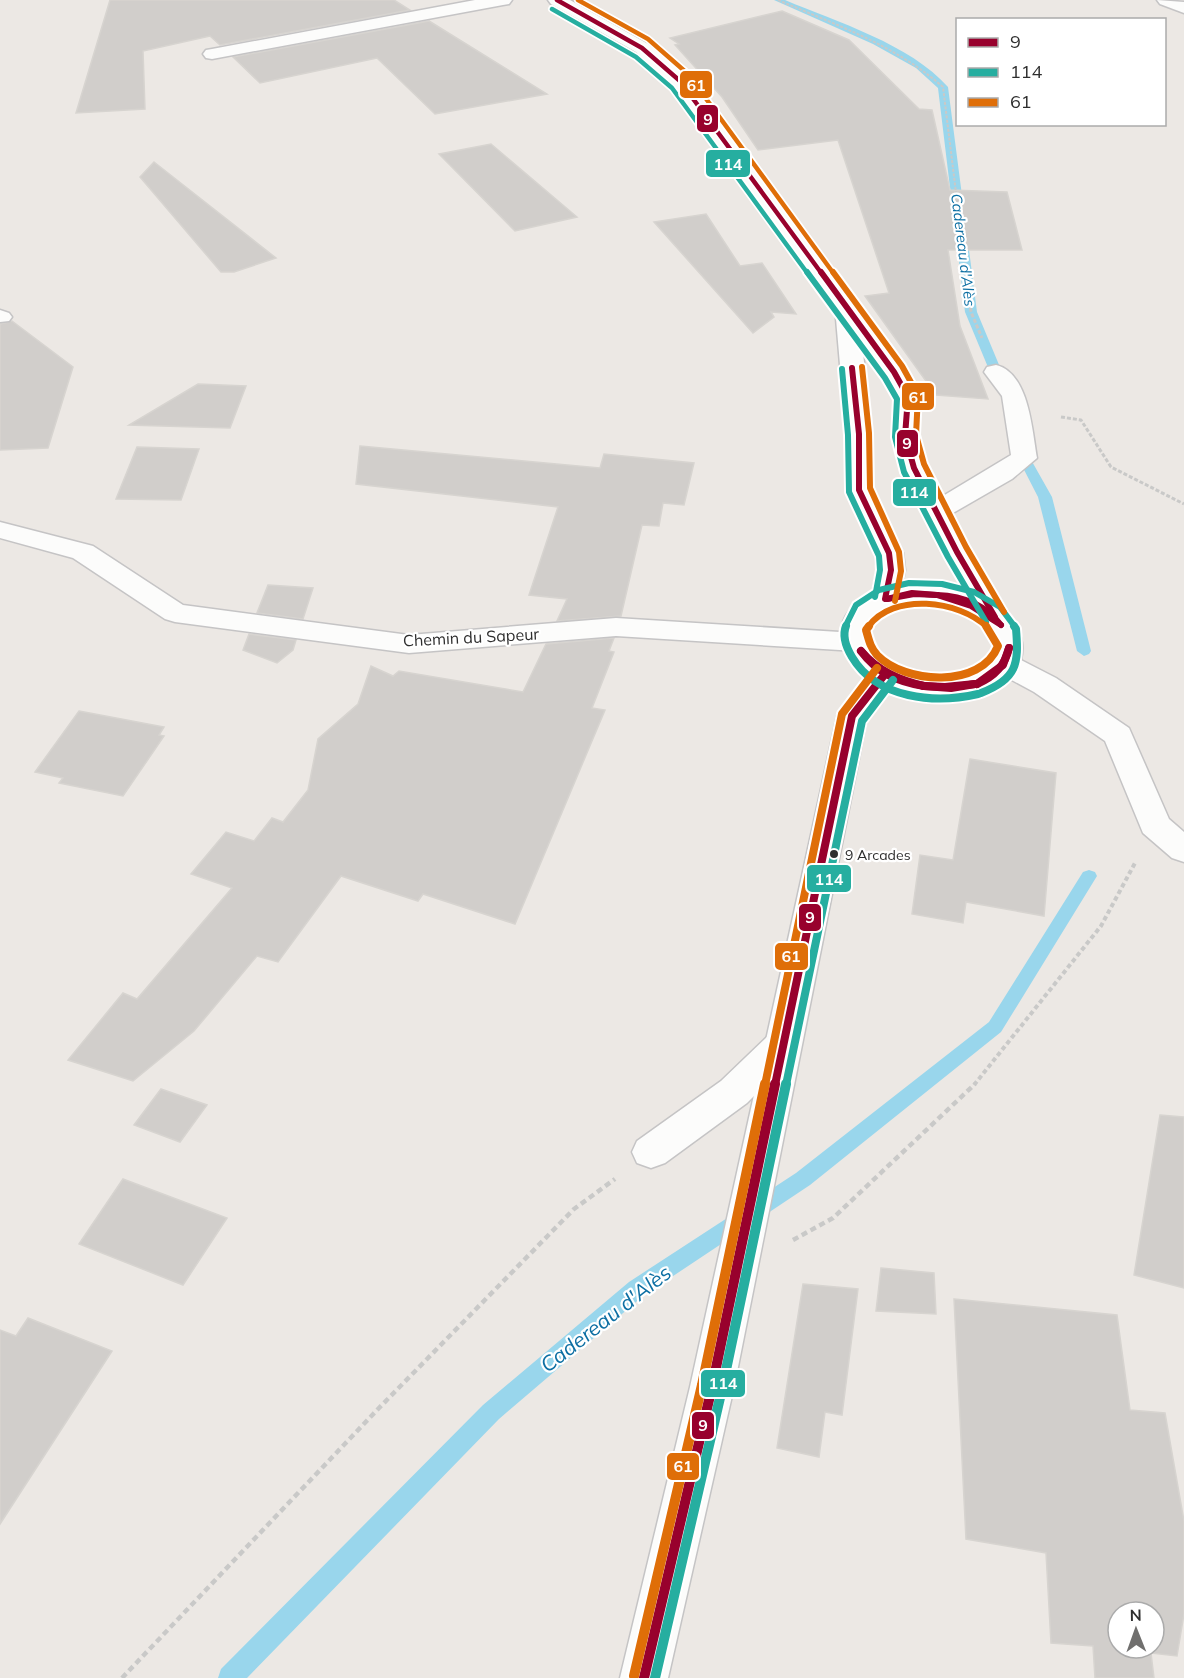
<svg xmlns="http://www.w3.org/2000/svg" width="1184" height="1678" font-family="Mulish,sans-serif">
	<style>
		.lines { fill: none; stroke-linecap: round; stroke-linejoin: round }
		.stream { fill: #99d6ec; fill-rule: evenodd }
		.building { fill: #d1cecb; stroke: #d7d4d0; stroke-width: 1.5; fill-rule: evenodd }
		.lane-casing { stroke: #c5c4c5; stroke-width: 3 }
		.street-casing { stroke: #c5c4c5; stroke-width: 3 }
		.secondary-casing { stroke: #c5c4c5; stroke-width: 3 }
		.path-far3 { stroke: #c9c9c8; stroke-width: 2; stroke-dasharray: 3 1.5; stroke-linecap: butt }
		.path-far2 { stroke: #c9c9c8; stroke-width: 3; stroke-dasharray: 4 2; stroke-linecap: butt }
		.path-far1 { stroke: #c9c9c8; stroke-width: 4; stroke-dasharray: 4.5 3; stroke-linecap: butt }
		.path { stroke: #c9c9c8; stroke-width: 4.5; stroke-dasharray: 6 4; stroke-linecap: butt }
		.lane { fill: #fcfcfb; fill-rule: evenodd }
		.street { fill: #fcfcfb; fill-rule: evenodd }
		.secondary { fill: #fcfcfb; fill-rule: evenodd }
		.bus-1-far3-casing { stroke: #fff; stroke-width: 8 }
		.bus-1-far2-casing { stroke: #fff; stroke-width: 10 }
		.bus-1-far1-casing { stroke: #fff; stroke-width: 12 }
		.bus-1-casing { stroke: #fff; stroke-width: 14 }
		.bus-2-far3-casing { stroke: #fff; stroke-width: 8 }
		.bus-2-far2-casing { stroke: #fff; stroke-width: 10 }
		.bus-2-far1-casing { stroke: #fff; stroke-width: 12 }
		.bus-2-casing { stroke: #fff; stroke-width: 14 }
		.bus-3-far3-casing { stroke: #fff; stroke-width: 8 }
		.bus-3-far2-casing { stroke: #fff; stroke-width: 10 }
		.bus-3-far1-casing { stroke: #fff; stroke-width: 12 }
		.bus-3-casing { stroke: #fff; stroke-width: 14 }
		.bus-1-far3 { stroke: #98012d; stroke-width: 4.5 }
		.bus-1-far2 { stroke: #98012d; stroke-width: 6 }
		.bus-1-far1 { stroke: #98012d; stroke-width: 8 }
		.bus-1 { stroke: #98012d; stroke-width: 10 }
		.bus-2-far3 { stroke: #26aea0; stroke-width: 4.5 }
		.bus-2-far2 { stroke: #26aea0; stroke-width: 6 }
		.bus-2-far1 { stroke: #26aea0; stroke-width: 8 }
		.bus-2 { stroke: #26aea0; stroke-width: 10 }
		.bus-3-far3 { stroke: #df6e08; stroke-width: 4.5 }
		.bus-3-far2 { stroke: #df6e08; stroke-width: 6 }
		.bus-3-far1 { stroke: #df6e08; stroke-width: 8 }
		.bus-3 { stroke: #df6e08; stroke-width: 10 }
		.bus-dot { fill: #2e2e2e; stroke: #fff; stroke-width: 2 }
		.labels { text-anchor: middle; stroke-width: 4.5; stroke-linejoin: round; paint-order: stroke }
		.bus-label { font-size: 14px; fill: #2e2e2e; stroke: #fff; text-anchor: start }
		.far-water-label { font-size: 15px; font-style: italic; fill: #0d6fa3; stroke: #fff }
		.street-label { font-size: 16px; fill: #2e2e2e; stroke: #fff }
		.near-water-label { font-size: 21px; font-style: italic; fill: #0d6fa3; stroke: #fff }
		.line-badge { stroke: #fff; stroke-width: 2 }
		.badge-label { font-size: 16px; text-anchor: middle; font-weight: bold; fill: #fff }
	</style>
	<rect width="100%" height="100%" fill="#ece8e4"/>
	<g class="lines">
		<g class="stream">
			<path d="M774,0H785C837,22 910,44 948,87L977,312L1002,372L1011,385L1009,388H1001L990,372L965,312L938,88L916,68L873,44Z"/>
			<polygon points="1022,442 1028,446 1030,458 1052,497 1091,651 1089,654 1084,656 1077,651 1038,497 1018,458 1016,446"/>
			<polygon points="1089,870 1095,872 1097,876 1001,1032 810,1185 643,1296 499,1419 247,1678 218,1678 221,1669 483,1405 629,1282 796,1173 989,1022 1083,872"/>
		</g>
	</g>
	<g class="building">
		<polygon points="110,0 394,0 410,10 220,45 210,36 143,51 145,109 76,113"/>
		<polygon points="782,11 849,40 919,109 932,110 950,190 1007,192 1022,250 948,250 960,326 988,399 936,395 865,296 889,293 838,140 758,150 722,97 675,45 679,44 670,38"/>
		<polygon points="429,21 547,94 435,114 377,58 260,83 233,57"/>
		<polygon points="491,144 577,217 515,231 439,154"/>
		<polygon points="154,162 276,258 234,272 221,272 140,177"/>
		<polygon points="706,214 740,266 762,263 796,314 771,312 774,317 753,333 654,222"/>
		<polygon points="12,321 73,367 48,448 0,450 0,324"/>
		<polygon points="198,384 246,386 230,428 129,425"/>
		<polygon points="360,446 600,468 604,454 694,463 684,505 663,503 659,526 642,525 621,616 557,621 567,599 529,595 558,507 356,484"/>
		<polygon points="137,447 199,449 181,500 116,499"/>
		<polygon points="268,585 313,588 303,619 257,613"/>
		<polygon points="249,634 296,640 293,650 277,663 243,650"/>
		<polygon points="614,638 609,651 614,652 592,708 605,710 515,924 423,894 418,901 341,876 278,962 257,956 194,1031 133,1081 68,1060 123,993 137,999 232,888 191,874 226,832 254,841 272,818 283,822 308,790 318,739 358,704 371,666 393,676 399,671 523,692 546,644"/>
		<polygon points="79,711 164,727 159,735 164,736 123,796 59,783 63,778 35,772"/>
		<polygon points="970,759 1056,773 1044,916 966,902 963,923 912,914 920,855 953,860"/>
		<polygon points="161,1089 207,1105 180,1142 134,1125"/>
		<polygon points="1160,1115 1184,1117 1184,1288 1134,1275"/>
		<polygon points="123,1179 227,1218 183,1285 79,1244"/>
		<polygon points="881,1268 934,1273 936,1314 876,1311"/>
		<polygon points="803,1284 858,1289 842,1415 825,1412 819,1457 777,1448"/>
		<path d="M954,1299L1117,1315L1130,1410L1165,1413L1184,1521V1614L1177,1656L1151,1653L1154,1678H1095L1093,1646L1051,1643L1046,1553L966,1539ZM1118,1612H1154V1648H1118Z"/>
		<polygon points="28,1318 112,1351 0,1524 0,1330 16,1336"/>
	</g>
	<g class="lines">
		<defs>
			<polygon id="lane" points="0,310 9,313 12,317 9,321 0,322"/>
			<g id="street">
				<polygon points="475,0 512,0 509,4 503,5 212,59 206,58 203,54 206,50 212,49"/>
				<path d="M996,365C1029,373 1032,430 1037,458L1012,479L946,517L937,519L928,517L924,511L928,505L1011,455L1002,396L984,372L987,367Z"/>
				<polygon points="0,522 93,546 183,605 409,635 616,618 856,633 866,635 871,642 866,649 856,651 616,636 409,653 175,622 165,619 73,558 0,538"/>
				<polygon points="783,1029 796,1034 801,1044 796,1054 747,1103 665,1163 651,1168 637,1163 632,1152 637,1141 721,1081 770,1034"/>
			</g>
			<g id="secondary">
				<path d="M548,0H570L648,44L687,77L906,372L920,397L918,436L927,468L971,552L1016,625C1022,638 1024,646 1021,660L1056,678L1129,728L1169,819L1184,832V862L1172,858L1143,833L1105,741L1034,692L1008,678C975,702 928,703 890,688L867,718L734,1387L668,1678H620L690,1387L837,716L868,675C835,649 829,615 872,594L877,570L875,553L846,490V434L835,307L673,85L636,52L551,4ZM862,344L882,373L896,397L892,436L901,468L966,591L934,585H902L905,570L903,553L872,490V434ZM906,602C926,602 947,601 965,610C997,625 1008,664 967,676C906,693 818,628 906,602Z"/>
				<polygon points="1157,0 1184,2 1184,13 1160,4"/>
			</g>
		</defs>
		<use href="#lane" class="lane-casing"/>
		<use href="#street" class="street-casing"/>
		<use href="#secondary" class="secondary-casing"/>
		<path class="path-far3" d="M778,0C836,25 895,45 943,87L966,274"/>
		<g class="path-far2">
			<polyline points="966,272 971,312 982,338"/>
			<polyline points="1061,417 1081,420 1111,467 1184,504"/>
		</g>
		<polyline class="path-far1" points="974,1085 1101,926 1135,863"/>
		<g class="path">
			<polyline points="793,1240 833,1218 975,1084"/>
			<polyline points="122,1678 379,1408 574,1209 615,1179"/>
		</g>
		<use href="#lane" class="lane"/>
		<use href="#street" class="street"/>
		<use href="#secondary" class="secondary"/>
		<defs>
			<polyline id="bus-1-far3" points="557,0 642,48 680,81 822,274"/>
			<g id="bus-1-far2">
				<polyline points="821,272 894,372 908,397 905,436 914,468 957,552 995,617"/>
				<polyline points="852,368 859,434 859,490 889,553 891,570 885,599"/>
				<path d="M937,595C962,596 985,604 1001,625"/>
				<polyline points="937,595 971,606 1001,625"/>
				<polyline points="887,599 912,593 937,595"/>
				<polyline points="887,599 914,594 937,595"/>
			</g>
			<g id="bus-1-far1">
				<path d="M861,651C878,671 899,680 924,686"/>
				<path d="M861,651C877,673 898,682 924,686"/>
				<polyline points="977,684 1003,665 1009,648"/>
				<path d="M977,684C994,677 1005,666 1009,648"/>
				<polyline points="924,686 945,687 975,684"/>
				<polyline points="924,686 951,688 975,684"/>
				<polyline points="775,1085 852,716 885,674"/>
			</g>
			<polyline id="bus-1" points="644,1678 712,1387 775,1084"/>
			<polyline id="bus-2-far3" points="552,9 636,57 672,88 808,274"/>
			<g id="bus-2-far2">
				<polyline points="807,272 885,378 897,399 895,437 904,472 948,557 986,622"/>
				<polyline points="842,369 848,435 849,492 879,556 880,570 875,597"/>
				<polyline points="845,627 856,605 879,590 909,583 942,584 974,592 1000,607 1015,627"/>
			</g>
			<g id="bus-2-far1">
				<path d="M846,626C842,636 846,647 852,657C877,699 935,704 978,694"/>
				<path d="M981,693C1017,679 1019,664 1016,629L1014,626"/>
				<polyline points="786,1085 862,721 893,680"/>
			</g>
			<polyline id="bus-2" points="655,1678 722,1389 786,1084"/>
			<polyline id="bus-3-far3" points="578,0 648,39 688,74 834,274"/>
			<g id="bus-3-far2">
				<polyline points="833,272 902,366 918,395 916,435 924,464 966,547 1004,612"/>
				<polyline points="862,367 869,433 870,488 899,552 901,571 895,601"/>
				<path d="M868,627C893,592 959,600 987,627"/>
			</g>
			<g id="bus-3-far1">
				<path d="M869,626L866,630C869,640 870,647 877,655C905,684 981,689 998,646L986,626"/>
				<polyline points="765,1085 842,714 877,668"/>
			</g>
			<polyline id="bus-3" points="634,1676 702,1385 765,1084"/>
		</defs>
		<use href="#bus-1-far3" class="bus-1-far3-casing"/>
		<use href="#bus-1-far2" class="bus-1-far2-casing"/>
		<use href="#bus-1-far1" class="bus-1-far1-casing"/>
		<use href="#bus-1" class="bus-1-casing"/>
		<use href="#bus-2-far3" class="bus-2-far3-casing"/>
		<use href="#bus-2-far2" class="bus-2-far2-casing"/>
		<use href="#bus-2-far1" class="bus-2-far1-casing"/>
		<use href="#bus-2" class="bus-2-casing"/>
		<use href="#bus-3-far3" class="bus-3-far3-casing"/>
		<use href="#bus-3-far2" class="bus-3-far2-casing"/>
		<use href="#bus-3-far1" class="bus-3-far1-casing"/>
		<use href="#bus-3" class="bus-3-casing"/>
		<use href="#bus-1-far3" class="bus-1-far3"/>
		<use href="#bus-1-far2" class="bus-1-far2"/>
		<use href="#bus-1-far1" class="bus-1-far1"/>
		<use href="#bus-1" class="bus-1"/>
		<use href="#bus-2-far3" class="bus-2-far3"/>
		<use href="#bus-2-far2" class="bus-2-far2"/>
		<use href="#bus-2-far1" class="bus-2-far1"/>
		<use href="#bus-2" class="bus-2"/>
		<use href="#bus-3-far3" class="bus-3-far3"/>
		<use href="#bus-3-far2" class="bus-3-far2"/>
		<use href="#bus-3-far1" class="bus-3-far1"/>
		<use href="#bus-3" class="bus-3"/>
	</g>
	<circle class="bus-dot" cx="834" cy="854" r="5"/>
	<g class="labels">
		<g class="bus-label">
			<text x="845" y="860">9 Arcades</text>
		</g>
		<g class="far-water-label">
			<text transform="translate(963 250) rotate(83)" y="5">Cadereau d'Alès</text>
		</g>
		<g class="street-label">
			<text transform="translate(471 637) rotate(-3)" y="6">Chemin du Sapeur</text>
		</g>
		<g class="near-water-label">
			<text transform="translate(606 1319) rotate(-38)" y="7">Cadereau d'Alès</text>
		</g>
	</g>
	<g class="line-badge">
		<rect x="679" y="70" width="34" height="29" rx="6" fill="#df6e08"/>
		<rect x="696" y="104" width="23" height="29" rx="6" fill="#98012d"/>
		<rect x="705" y="149" width="46" height="29" rx="6" fill="#26aea0"/>
		<rect x="901" y="382" width="34" height="29" rx="6" fill="#df6e08"/>
		<rect x="896" y="429" width="23" height="29" rx="6" fill="#98012d"/>
		<rect x="892" y="478" width="45" height="29" rx="6" fill="#26aea0"/>
		<rect x="806" y="864" width="46" height="29" rx="6" fill="#26aea0"/>
		<rect x="798" y="903" width="24" height="29" rx="6" fill="#98012d"/>
		<rect x="774" y="942" width="35" height="29" rx="6" fill="#df6e08"/>
		<rect x="700" y="1369" width="46" height="29" rx="6" fill="#26aea0"/>
		<rect x="691" y="1411" width="24" height="29" rx="6" fill="#98012d"/>
		<rect x="666" y="1452" width="34" height="29" rx="6" fill="#df6e08"/>
	</g>
	<g class="badge-label">
		<text x="696" y="91">61</text>
		<text x="708" y="125">9</text>
		<text x="728" y="170">114</text>
		<text x="918" y="403">61</text>
		<text x="907" y="449">9</text>
		<text x="914" y="498">114</text>
		<text x="829" y="885">114</text>
		<text x="810" y="923">9</text>
		<text x="791" y="962">61</text>
		<text x="723" y="1389">114</text>
		<text x="703" y="1431">9</text>
		<text x="683" y="1472">61</text>
	</g>
	<rect x="956" y="18" width="210" height="108" fill="#ffffff" stroke="#ababab" stroke-width="1.5"/>
	<rect x="968" y="38" width="30" height="9" fill="#98012d" stroke="#ababab" stroke-width="1.5"/>
	<text x="1010" y="48" font-size="18" fill="#2e2e2e">9</text>
	<rect x="968" y="68" width="30" height="9" fill="#26aea0" stroke="#ababab" stroke-width="1.5"/>
	<text x="1010" y="78" font-size="18" fill="#2e2e2e">114</text>
	<rect x="968" y="98" width="30" height="9" fill="#df6e08" stroke="#ababab" stroke-width="1.5"/>
	<text x="1010" y="108" font-size="18" fill="#2e2e2e">61</text>
	<g transform="translate(1136 1630) rotate(359)"><circle r="28" fill="#ffffff" stroke="#ababab" stroke-width="1.5"/>
	<path d="M0-4.5L10 22L0 15L-10 22Z" fill="#706f6e"/>
	<text y="-9" font-size="16" font-weight="bold" text-anchor="middle" fill="#2e2e2e">N</text>
	</g>
</svg>
